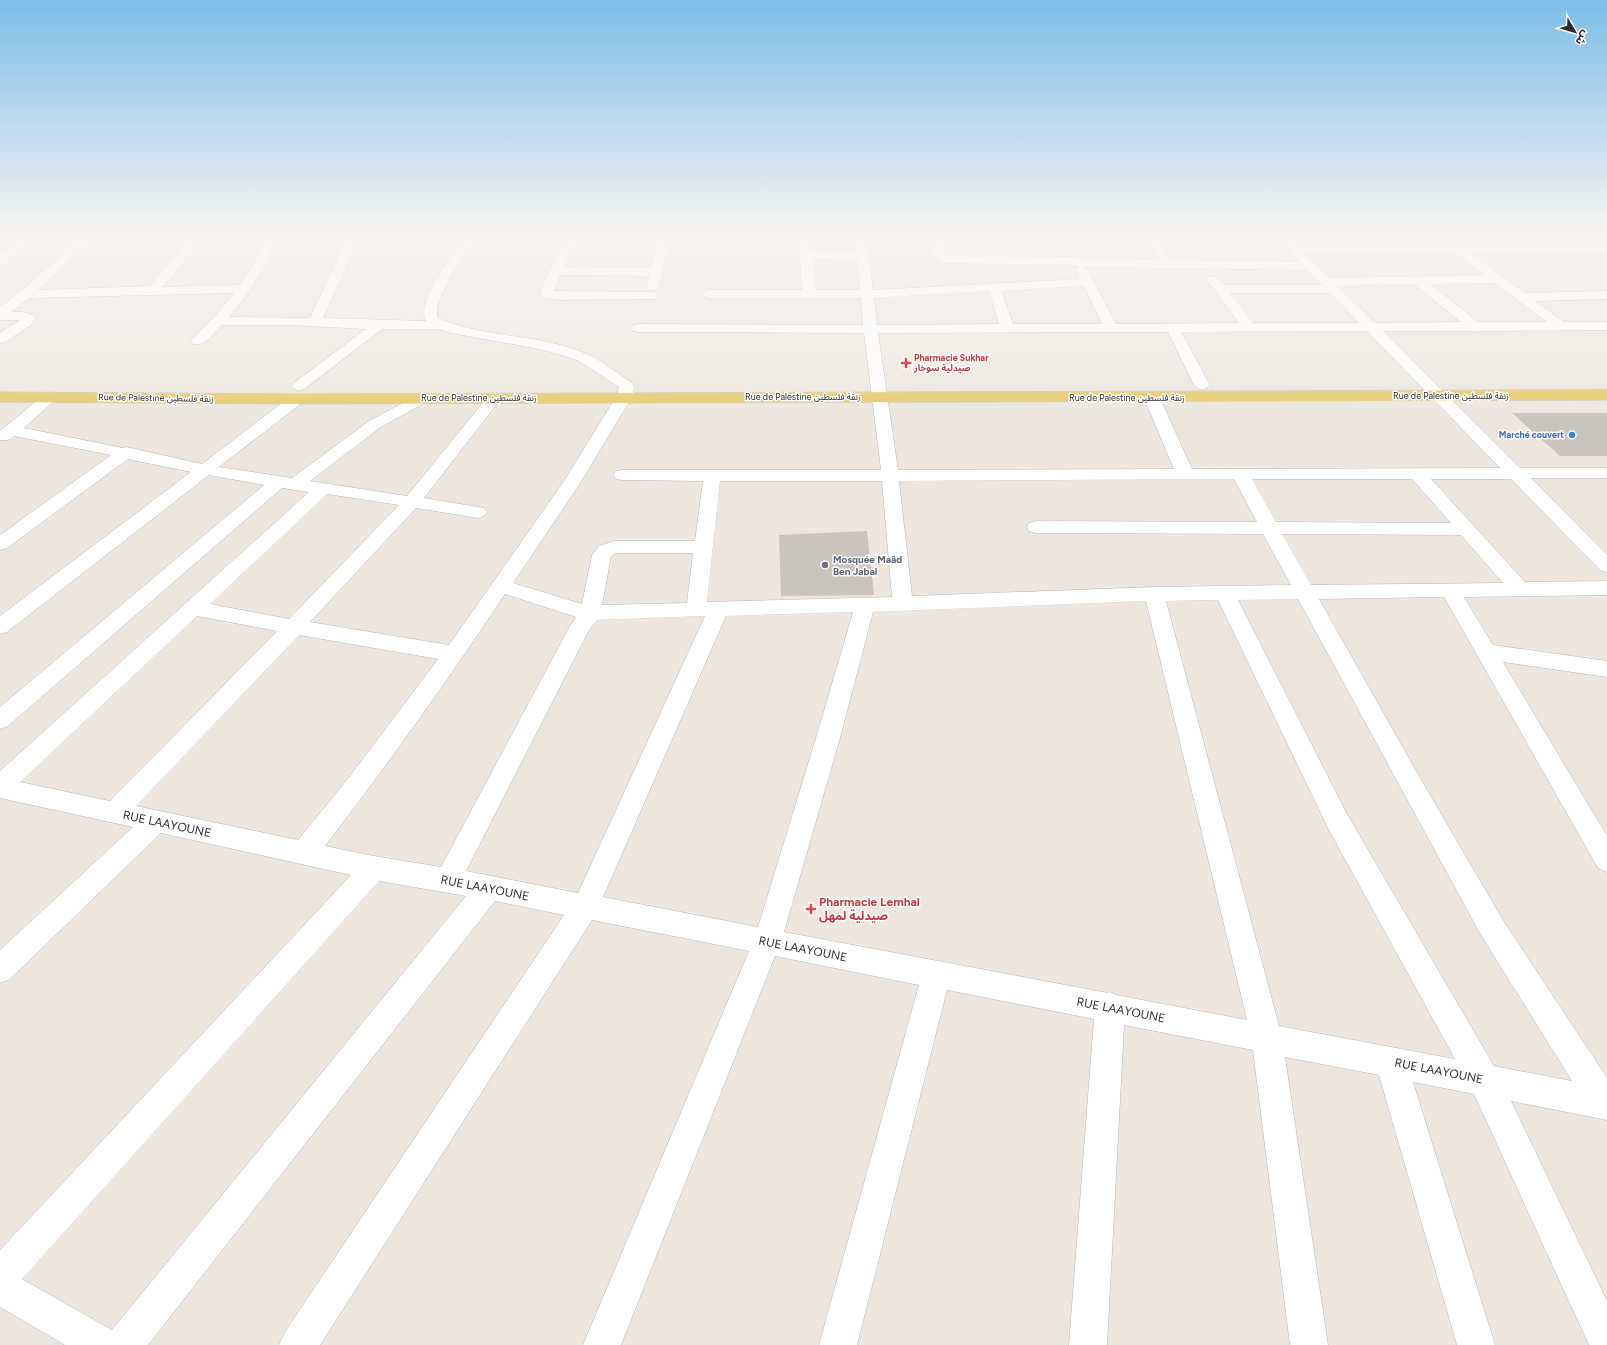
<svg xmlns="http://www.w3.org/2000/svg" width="1607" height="1345" font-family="Figtree,'Noto Sans Arabic',sans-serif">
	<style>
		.building { fill: #c9c5be }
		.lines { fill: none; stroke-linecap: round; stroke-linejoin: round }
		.minor-casing { stroke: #b3b6bf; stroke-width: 1 }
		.major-casing { stroke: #c8c8c8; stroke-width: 1 }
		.minor { fill: #fff; fill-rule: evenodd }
		.major { fill: #e7c96b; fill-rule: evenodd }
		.health-dot { fill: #e0444e; stroke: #fff; stroke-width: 1.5 }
		.shop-dot { fill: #3f7fe0; stroke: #fff; stroke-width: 1.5 }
		.worship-dot { fill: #6b7280; stroke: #fff; stroke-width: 1.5 }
		.labels { text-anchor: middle; stroke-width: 3; stroke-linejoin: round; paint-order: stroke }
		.far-health-label { font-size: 9px; font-weight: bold; fill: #be3a42; stroke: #fff; text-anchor: start }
		.far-street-label { font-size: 9px; fill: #2d2d2d; stroke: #fff }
		.far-shop-label { font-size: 9px; font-weight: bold; fill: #366cbe; stroke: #fff; text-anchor: end }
		.worship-label { font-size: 10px; font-weight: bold; fill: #5b616d; stroke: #fff; text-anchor: start }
		.near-street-label { font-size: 12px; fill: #2d2d2d; stroke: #fff }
		.near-health-label { font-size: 12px; font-weight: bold; fill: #be3a42; stroke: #fff; text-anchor: start }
	</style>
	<rect width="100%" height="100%" fill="#ede7e0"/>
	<g class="building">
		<polygon points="1512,413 1607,413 1607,456 1560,456"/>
		<polygon points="867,531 874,595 781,596 779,535"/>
	</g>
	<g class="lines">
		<defs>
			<g id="minor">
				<polygon points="25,235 39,235 4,264 0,265 0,255"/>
				<path d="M84,235H97L38,290L150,286L192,235H205L163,287L240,285L253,265L268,235H280L251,289L229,317L310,318L349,235H361L323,318L426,321C415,302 455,252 466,235H478C468,250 430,302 438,318C485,339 542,333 589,355C604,362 618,374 632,383L635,386L632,397L579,485L513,583L582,604L592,555L599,546L614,541H695L703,481L622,480L616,479L613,475L616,471L622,470H881L864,333L638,332L633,331L631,328L633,325L638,324L863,325L861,298H710L705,297L703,294L705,291L710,290H802L799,235H811L812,251L856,252L852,235H864L869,256L873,290L1080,279L1076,270L1080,267L1074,265L944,263L934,256L928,235H1196L1194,239L1187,242H1159L1171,260L1300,262L1274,235H1287L1297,245L1607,243V251H1468L1525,293L1607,291V299L1535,301L1564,322H1607V330L1481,331L1476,332L1471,331H1383L1520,468H1607V478H1531L1607,555V572L1600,570L1511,479H1431L1525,582L1607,581V595L1464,597L1493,645L1607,661V677L1503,662L1607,836V872L1598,868L1444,597L1319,599L1420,778L1501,917L1607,1078V1120L1511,1101L1607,1301V1345H1589L1474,1094L1413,1082L1495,1345H1457L1379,1075L1285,1057L1328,1345H1290L1253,1050L1124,1025L1107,1345H1069L1094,1019L947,990L857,1345H819L919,985L775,956L621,1345H583L749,951L592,920L320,1345H279L285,1332L564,915L495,901L148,1345H65L0,1307V1250L351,875L161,833L10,979L0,983V950L133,827L0,798V771L309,492L282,488L8,726L0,729V707L264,485L209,475L7,632L0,634V616L191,472L128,459L7,548L0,550V535L111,455L14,436C10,440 6,441 0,440V431L45,394L50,392L55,394L58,397L55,400L24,428L123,448L126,447L202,464L291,396L297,394L303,396L305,399L303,402L219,467L292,478L369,421L418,395L423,393L428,395L431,398L428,401L381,427L310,481L407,496L490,394L495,392L500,394L503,397L500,400L424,498L484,508L487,512L484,516L478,518L416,508L310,622L449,645L562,484L616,397L619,387L579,361L565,356L539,349L451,333L440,329H382L304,389L299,391L294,389L291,386L294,383L366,329L288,325H222C214,333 205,347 193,344L191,341L193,338L217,314L234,293L29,298L11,312C20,312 30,311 36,318L31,325L5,342L0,343V333L20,320H0V307L21,291ZM942,241L1147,242L1159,260L1083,259L1078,257L950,256L946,254ZM1453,252L1485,275L1330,278L1304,253ZM813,259L857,260L860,290H815ZM1084,267L1307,270L1322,285H1224C1219,279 1217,275 1208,277L1207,280L1239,323L1116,324L1088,270ZM1495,283L1547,322H1478L1430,284ZM1414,284L1461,322L1375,323L1337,286ZM1084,286L1102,324H1013L1001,291ZM989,291L999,324L877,325L874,298ZM1230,293H1330L1359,323H1253ZM1367,331L1500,468L1192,469L1160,398L1157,395L1152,393L1147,395L1144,398L1174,469L898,470L878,333L1168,332L1194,385L1197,388L1202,390L1207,388L1210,385L1181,332ZM1234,479L1257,522L1036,521L1029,523L1027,527L1029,531L1036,533L1263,534L1291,585L1154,587L912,596L899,481ZM1252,479H1412L1451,523L1276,522ZM720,481H882L892,597L707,602ZM327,494L399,505L289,619L210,604ZM1282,534L1461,535L1503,583L1311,585ZM616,553H693L687,603L602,605L611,556ZM505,594L576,617L570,626L441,867L374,856L325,846C388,764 448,680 505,594ZM1298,599L1481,935L1572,1081L1494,1066L1347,814L1238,600ZM1218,600L1329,830L1455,1059L1279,1026L1166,601ZM1146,601L1247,1020L1116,995L1110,992L1108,993L784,932L840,738L873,612ZM853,612L816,738L758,927L603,897L726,616ZM197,616L277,631L110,801L20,782ZM705,616L578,893L466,871L589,630L597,620ZM299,635L438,659L347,780L298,840L136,806ZM379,881L466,896L112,1330L22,1279Z"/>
				<polygon points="567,235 579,235 563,267 651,268 660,235 672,235 658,290 648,290 647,287 649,276 560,275 554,291 651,292 656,293 658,296 656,299 559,300 542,297 540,294 547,275"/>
			</g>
			<polygon id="major" points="1607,390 1607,400 297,404 0,402 0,392 297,394"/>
		</defs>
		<use href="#minor" class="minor-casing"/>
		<use href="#major" class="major-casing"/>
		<use href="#minor" class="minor"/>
		<use href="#major" class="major"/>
	</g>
	<linearGradient id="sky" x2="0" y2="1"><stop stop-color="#7dbde8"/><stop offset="0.55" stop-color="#f7f4f1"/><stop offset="1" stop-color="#f7f4f1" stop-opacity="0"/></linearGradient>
	<rect width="1607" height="424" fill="url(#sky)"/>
	<g class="health-dot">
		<path d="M904 357h4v4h4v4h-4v4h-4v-4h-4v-4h4z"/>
		<path d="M809 903h4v4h4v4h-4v4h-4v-4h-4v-4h4z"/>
	</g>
	<circle class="shop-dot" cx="1572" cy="435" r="4"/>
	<circle class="worship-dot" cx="825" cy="565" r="4"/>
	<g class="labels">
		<g class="far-health-label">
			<text x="914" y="361">Pharmacie Sukhar<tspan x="914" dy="10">صيدلية سوخار</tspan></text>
		</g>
		<g class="far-street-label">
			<text x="1451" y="399">Rue de Palestine زنقة فلسطين</text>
			<text x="803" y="400">Rue de Palestine زنقة فلسطين</text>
			<text transform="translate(156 398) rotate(1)" y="3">Rue de Palestine زنقة فلسطين</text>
			<text x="479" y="401">Rue de Palestine زنقة فلسطين</text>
			<text x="1127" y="401">Rue de Palestine زنقة فلسطين</text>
		</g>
		<g class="far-shop-label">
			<text x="1564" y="438">Marché couvert</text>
		</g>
		<g class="worship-label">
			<text x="833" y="563">Mosquée Maâd<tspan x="833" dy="12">Ben Jabal</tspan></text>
		</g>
		<g class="near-street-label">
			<text transform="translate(167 824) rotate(12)" y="4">RUE LAAYOUNE</text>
			<text transform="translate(485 888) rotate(11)" y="4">RUE LAAYOUNE</text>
			<text transform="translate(803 949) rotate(11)" y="4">RUE LAAYOUNE</text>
			<text transform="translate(1121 1010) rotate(11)" y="4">RUE LAAYOUNE</text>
			<text transform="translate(1439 1071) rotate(11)" y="4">RUE LAAYOUNE</text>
		</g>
		<g class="near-health-label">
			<text x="819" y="906">Pharmacie Lemhal<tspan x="819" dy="14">صيدلية لمهل</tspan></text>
		</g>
	</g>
	<g transform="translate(1575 32) rotate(128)" stroke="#ffffff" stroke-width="3" paint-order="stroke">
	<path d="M0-3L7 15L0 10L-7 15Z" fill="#2d2d2d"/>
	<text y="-6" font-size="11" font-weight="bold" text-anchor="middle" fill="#2d2d2d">ش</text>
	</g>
</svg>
